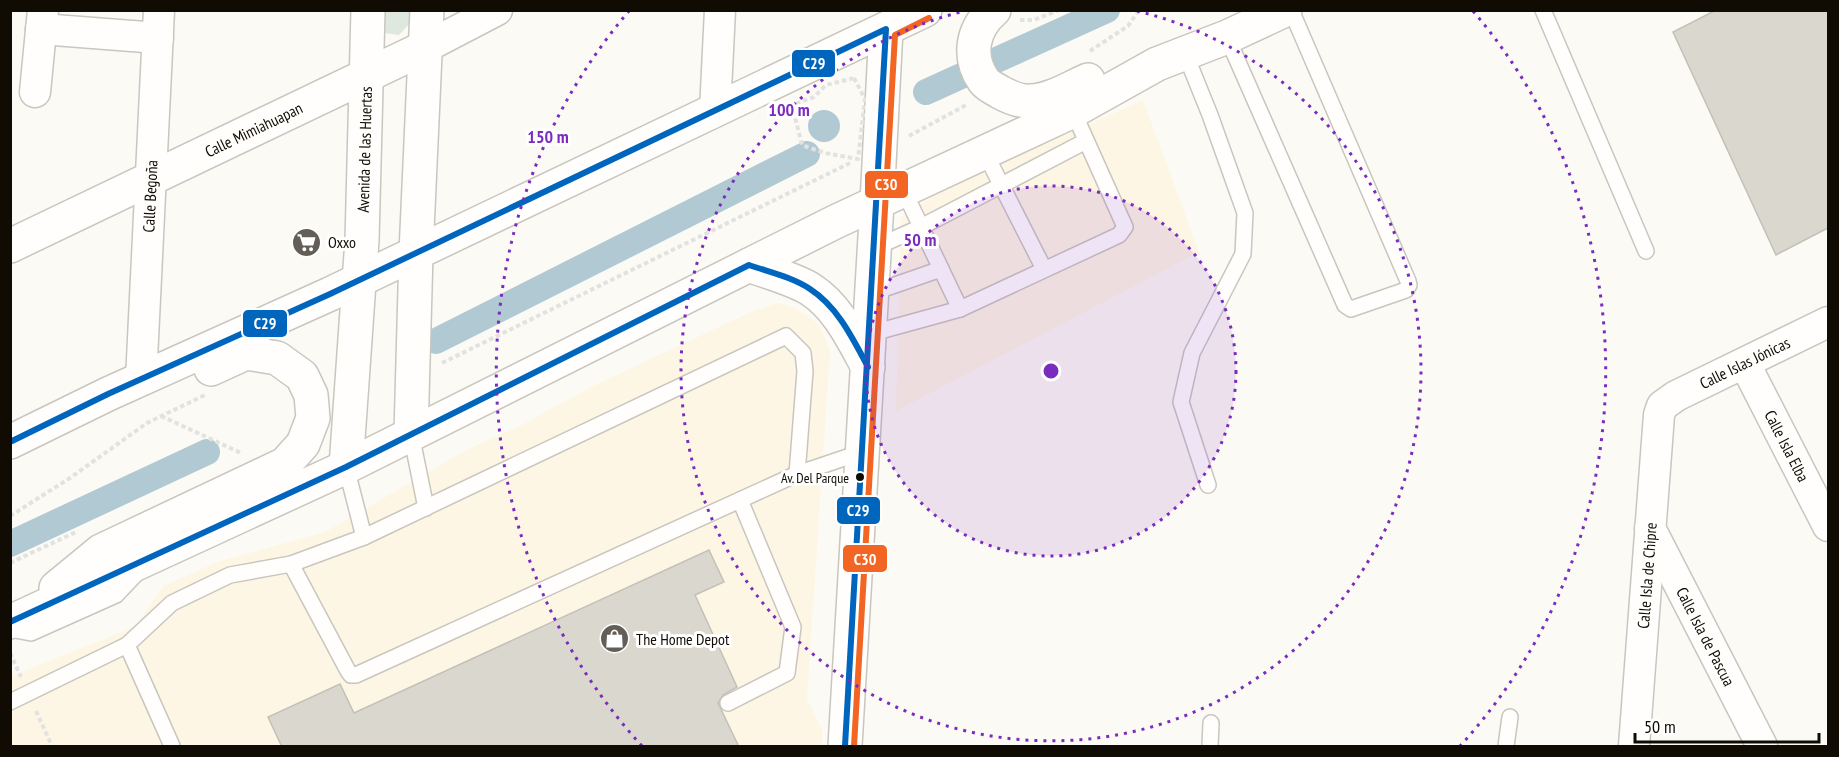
<svg xmlns="http://www.w3.org/2000/svg" width="1839" height="757" font-family="'PT Sans Narrow',sans-serif">
	<style>
		.built { fill: #fdf6e4 }
		.green { fill: #dee8dd }
		.water { fill: #b1c9d3 }
		.lines { fill: none; stroke-linecap: round; stroke-linejoin: round }
		.canal { stroke: #b1c9d3; stroke-width: 26 }
		.building { fill: #dad7ce; stroke: #c3c0b8; stroke-width: 1.5 }
		.service-casing { stroke: #c9c6bf; stroke-width: 18 }
		.minor-casing { stroke: #c9c6bf; stroke-width: 33 }
		.tertiary-casing { stroke: #c9c6bf; stroke-width: 36 }
		.secondary-casing { stroke: #c9c6bf; stroke-width: 36 }
		.path { stroke: #e2e2e0; stroke-width: 4; stroke-dasharray: 4.5 3; stroke-linecap: butt }
		.service { stroke: #fffefd; stroke-width: 15 }
		.minor { stroke: #fffefd; stroke-width: 30 }
		.tertiary { stroke: #fffefd; stroke-width: 33 }
		.secondary { stroke: #fffefd; stroke-width: 33 }
		.bus-1-casing { stroke: #fff; stroke-width: 10 }
		.bus-2-casing { stroke: #fff; stroke-width: 10 }
		.bus-1 { stroke: #0065bd; stroke-width: 6 }
		.bus-2 { stroke: #f26522; stroke-width: 6 }
		.ring { fill: none; stroke: #7b2cbf; stroke-width: 3; stroke-dasharray: 3 6 }
		.bus-dot { fill: #100c04; stroke: #fff; stroke-width: 2 }
		.labels { text-anchor: middle; stroke-width: 6; stroke-linejoin: round; paint-order: stroke }
		.bus-label { font-size: 14px; fill: #100c04; stroke: #fff; text-anchor: end }
		.street-label { font-size: 16px; fill: #100c04; stroke: #fff }
		.poi-label { font-size: 16px; fill: #100c04; stroke: #fff; text-anchor: start }
		.centre { fill: #7b2cbf; stroke: #fff; stroke-width: 3 }
		.ring-label { font-size: 18px; text-anchor: middle; font-weight: bold; fill: #7b2cbf; stroke: #fff; stroke-width: 6; stroke-linejoin: round; paint-order: stroke }
		.line-badge { stroke: #fff; stroke-width: 2 }
		.badge-label { font-size: 16px; text-anchor: middle; font-weight: bold; fill: #fff }
	</style>
	<rect width="100%" height="100%" fill="#fcfaf4"/>
	<g class="built">
		<polygon points="1143,100 1199,252 896,411 901,218 935,194"/>
		<polygon points="778,303 795,308 819,324 830,351 807,699 823,732 822,746 11,746 11,676 134,627 164,586 217,562 325,532 472,447 520,426 595,385 753,311"/>
	</g>
	<polygon class="green" points="382,11 413,11 412,21 399,35 384,33"/>
	<circle class="water" cx="824" cy="126" r="16"/>
	<g class="lines">
		<g class="canal">
			<polyline points="926,92 1107,10"/>
			<polyline points="436,341 807,154"/>
			<polyline points="10,544 207,452"/>
		</g>
	</g>
	<g class="building">
		<polygon points="1716,10 1828,10 1828,228 1776,255 1673,32"/>
		<polygon points="709,550 724,582 695,595 737,687 723,695 718,703 739,747 282,747 268,717 340,684 354,713"/>
	</g>
	<g class="lines">
		<defs>
			<g id="service">
				<polyline points="1543,10 1646,251"/>
				<polyline points="1227,37 1345,305 1351,309 1406,290 1409,285 1408,281 1291,10"/>
				<polyline points="1185,53 1210,115 1245,213 1243,254 1192,353 1181,402 1208,485"/>
				<polyline points="985,153 1044,269"/>
				<polyline points="904,191 960,309"/>
				<polyline points="874,248 921,227 1086,141"/>
				<polyline points="872,293 941,269"/>
				<polyline points="869,334 960,309 1119,235 1125,227 1073,111"/>
				<polyline points="411,434 426,508"/>
				<polyline points="346,467 364,537"/>
				<polyline points="291,564 348,671 351,675 356,675 797,474 862,452"/>
				<polyline points="10,629 31,633 116,595 135,575"/>
				<polyline points="127,645 172,746"/>
				<polyline points="10,702 127,645 172,603 230,575 291,564 364,537 786,336 803,353 805,371 797,474"/>
				<polyline points="728,703 787,673 793,627 740,500"/>
				<polyline points="1210,746 1211,723"/>
				<polyline points="1506,746 1510,717"/>
			</g>
			<g id="minor">
				<polyline points="41,29 158,38"/>
				<polyline points="426,47 497,10"/>
				<polyline points="35,92 43,10"/>
				<polyline points="715,111 720,10"/>
				<path id="s1" d="M1745,364L1828,526"/>
				<path id="s2" d="M141,380L159,10"/>
				<path id="s3" d="M1650,528L1762,746"/>
				<path id="s4" d="M1634,746L1659,415L1662,406L1676,396L1828,322"/>
			</g>
			<g id="tertiary">
				<path id="s5" d="M10,246L426,47"/>
				<polyline points="411,434 416,253 427,10"/>
				<path id="s6" d="M346,467L362,240L368,10"/>
				<polyline points="845,746 877,203 886,29"/>
			</g>
			<g id="secondary">
				<path d="M994,10C972,29 967,57 984,81C988,86 995,89 1000,92C1009,97 1020,102 1031,101C1051,100 1070,88 1088,80"/>
				<path d="M749,265C767,272 794,279 810,289C838,307 852,338 868,367"/>
				<polyline points="10,442 108,394 330,294 925,10"/>
				<polyline points="56,588 101,551 285,464 303,444 313,418 311,395 302,376 277,358 246,353 211,369"/>
				<polyline points="10,622 346,467 835,222 1073,111 1157,64 1227,37 1285,10"/>
			</g>
		</defs>
		<use href="#service" class="service-casing"/>
		<use href="#minor" class="minor-casing"/>
		<use href="#tertiary" class="tertiary-casing"/>
		<use href="#secondary" class="secondary-casing"/>
		<g class="path">
			<polyline points="1020,20 1034,20 1059,10"/>
			<polyline points="1090,51 1128,26 1139,10"/>
			<polygon points="854,78 865,99 858,159 825,153 802,145 792,105 814,97 826,85"/>
			<polyline points="909,136 968,104"/>
			<polyline points="442,363 850,163"/>
			<polyline points="161,416 241,453"/>
			<polyline points="10,516 70,478 147,423 205,395"/>
			<polyline points="10,563 78,531"/>
			<polyline points="10,653 21,677"/>
			<polyline points="36,711 52,746"/>
		</g>
		<use href="#service" class="service"/>
		<use href="#minor" class="minor"/>
		<use href="#tertiary" class="tertiary"/>
		<use href="#secondary" class="secondary"/>
		<defs>
			<g id="bus-1">
				<polyline points="10,442 108,394 330,294 886,29 845,746"/>
				<path d="M10,622L346,467L749,265C769,272 792,277 810,289C838,307 853,339 868,367"/>
			</g>
			<polyline id="bus-2" points="854,746 895,35 929,18"/>
		</defs>
		<use href="#bus-1" class="bus-1-casing"/>
		<use href="#bus-2" class="bus-2-casing"/>
		<use href="#bus-1" class="bus-1"/>
		<use href="#bus-2" class="bus-2"/>
	</g>
	<circle cx="1051" cy="371" r="185" fill="#7b2cbf" fill-opacity=".12"/>
	<g class="ring">
		<circle cx="1051" cy="371" r="185"/>
		<path d="M1137 11A370 370 0 1 1 965 11"/>
		<path d="M642 746A555 555 0 0 1 629 11M1473 11A555 555 0 0 1 1460 746"/>
	</g>
	<defs>
		<symbol id="supermarket-disc" viewBox="-11 -11 22 22"><circle r="9.5" fill="#635f58" stroke="#fff"/><path d="M-6-5.5h2.5l.6 2H6L4.5 2H-2.5L-4.4-4H-6ZM-1.5 3.2a1.3 1.3 0 1 0 .1 0ZM3 3.2a1.3 1.3 0 1 0 .1 0Z" fill="#fff"/></symbol>
		<symbol id="shop-disc" viewBox="-11 -11 22 22"><circle r="9.5" fill="#635f58" stroke="#fff"/><path d="M-5-2.5h2.3a2.7 3.5 0 0 1 5.4 0H5L5.5 6h-11ZM-1.5-2.5h3a1.5 2.3 0 0 0-3 0Z" fill="#fff"/></symbol>
	</defs>
	<g fill-rule="evenodd">
		<use href="#supermarket-disc" x="290" y="226" width="33" height="33"/>
		<use href="#shop-disc" x="598" y="622" width="33" height="33"/>
	</g>
	<circle class="bus-dot" cx="860" cy="477" r="5"/>
	<g class="labels">
		<g class="bus-label">
			<text x="849" y="483">Av. Del Parque</text>
		</g>
		<g class="street-label">
			<text dy="6" stroke="none"><textPath href="#s5" startOffset="270">Calle Mimiahuapan</textPath></text>
			<text dy="6" stroke="none"><textPath href="#s6" startOffset="318">Avenida de las Huertas</textPath></text>
			<text dy="6" stroke="none"><textPath href="#s2" startOffset="184">Calle Begoña</textPath></text>
			<text dy="6" stroke="none"><textPath href="#s4" startOffset="435">Calle Islas Jónicas</textPath></text>
			<text dy="6" stroke="none"><textPath href="#s1" startOffset="92">Calle Isla Elba</textPath></text>
			<text dy="6" stroke="none"><textPath href="#s4" startOffset="171">Calle Isla de Chipre</textPath></text>
			<text dy="6" stroke="none"><textPath href="#s3" startOffset="122">Calle Isla de Pascua</textPath></text>
		</g>
		<g class="poi-label">
			<text x="328" y="248">Oxxo</text>
			<text x="636" y="645">The Home Depot</text>
		</g>
	</g>
	<circle cx="1051" cy="371" r="9" class="centre"/>
	<g class="ring-label">
		<text x="789" y="116">100 m</text>
		<text x="548" y="143">150 m</text>
		<text x="920" y="246">50 m</text>
	</g>
	<g class="line-badge">
		<rect x="791" y="49" width="45" height="29" rx="6" fill="#0065bd"/>
		<rect x="864" y="170" width="45" height="29" rx="6" fill="#f26522"/>
		<rect x="242" y="309" width="46" height="29" rx="6" fill="#0065bd"/>
		<rect x="836" y="496" width="45" height="29" rx="6" fill="#0065bd"/>
		<rect x="842" y="544" width="46" height="29" rx="6" fill="#f26522"/>
	</g>
	<g class="badge-label">
		<text x="814" y="69">C29</text>
		<text x="886" y="190">C30</text>
		<text x="265" y="329">C29</text>
		<text x="858" y="516">C29</text>
		<text x="865" y="565">C30</text>
	</g>
	<rect width="1839" height="757" fill="none" stroke="#100c04" stroke-width="24"/>
	<path d="M1635 733v9h184v-9" fill="none" stroke="#100c04" stroke-width="3"/>
	<text x="1644" y="733" font-size="18" fill="#100c04" stroke="#ffffff" stroke-width="4.5" paint-order="stroke">50 m</text>
</svg>
